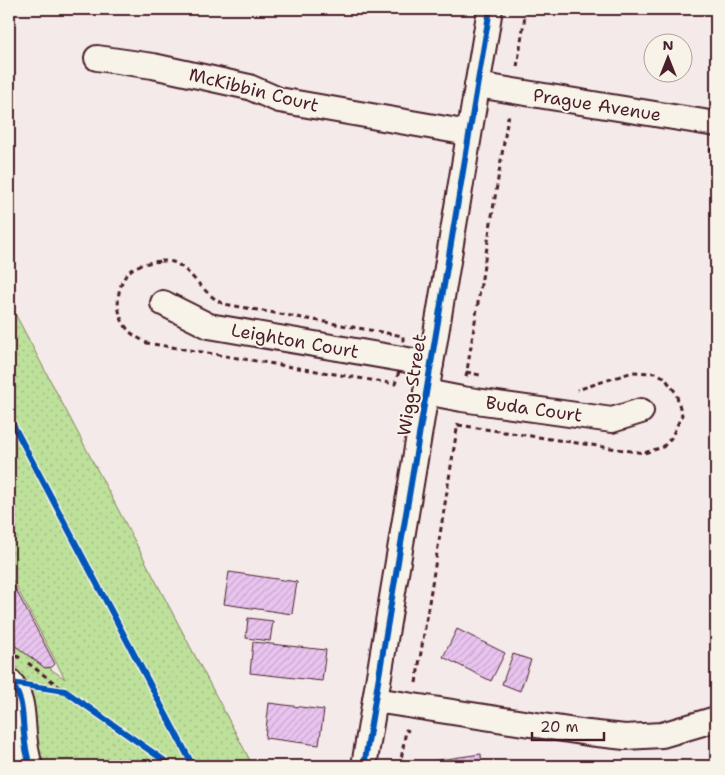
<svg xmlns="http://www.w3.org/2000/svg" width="725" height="775" font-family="'Shantell Sans',sans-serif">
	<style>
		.grass { fill: url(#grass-dots); stroke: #848062 }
		.building { fill: url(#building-hatch); stroke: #4a1f2b }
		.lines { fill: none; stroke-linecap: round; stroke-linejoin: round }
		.street-casing { stroke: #4a1f2b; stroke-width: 28 }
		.secondary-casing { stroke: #4a1f2b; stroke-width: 31 }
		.path { stroke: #4a1f2b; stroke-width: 3; stroke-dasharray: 5 4; stroke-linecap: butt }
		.street { stroke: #f7f3e8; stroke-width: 24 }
		.secondary { stroke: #f7f3e8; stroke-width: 28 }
		.cycleway-casing { stroke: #f7f3e8; stroke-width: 9 }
		.cycleway { stroke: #0057b8; stroke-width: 6 }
		.labels { text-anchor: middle; stroke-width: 4; stroke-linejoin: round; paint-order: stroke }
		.street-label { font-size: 18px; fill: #4a1f2b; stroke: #f7f3e8 }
	</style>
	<defs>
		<pattern id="grass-dots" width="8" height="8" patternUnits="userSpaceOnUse" patternTransform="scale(1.25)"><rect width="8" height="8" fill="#bde09a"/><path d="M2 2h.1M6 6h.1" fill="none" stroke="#a4c085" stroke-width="1.8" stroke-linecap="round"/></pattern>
		<pattern id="building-hatch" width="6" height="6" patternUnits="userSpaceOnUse" patternTransform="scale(1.25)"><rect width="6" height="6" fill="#e8c4ef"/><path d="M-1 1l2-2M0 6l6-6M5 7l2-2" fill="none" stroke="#c8a8cd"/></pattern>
	</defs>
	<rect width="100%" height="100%" fill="#f4eae9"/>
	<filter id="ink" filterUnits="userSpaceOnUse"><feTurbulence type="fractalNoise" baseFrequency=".02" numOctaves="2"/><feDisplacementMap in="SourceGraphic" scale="10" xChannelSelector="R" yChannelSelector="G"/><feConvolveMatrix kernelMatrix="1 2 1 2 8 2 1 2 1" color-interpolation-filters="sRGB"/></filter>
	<g filter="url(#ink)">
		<polygon class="grass" points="9,302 253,766 9,766 9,640 65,679 9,573"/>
		<g class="building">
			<polygon points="229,572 297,582 292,614 224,604"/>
			<polygon points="9,577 55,664 52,667 45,668 9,641"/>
			<polygon points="248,618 273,621 270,641 246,638"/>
			<polygon points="457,629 505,653 491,681 443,657"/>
			<polygon points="253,642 326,650 322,681 250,673"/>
			<polygon points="513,654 531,660 520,691 502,684"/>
			<polygon points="269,703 324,710 319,745 265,738"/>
			<polygon points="481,754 482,766 433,766 432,761"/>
		</g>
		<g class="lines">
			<defs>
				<g id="street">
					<polyline points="97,58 153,66 249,87 279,100 469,133"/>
					<polyline points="477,85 716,124"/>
					<polyline points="163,303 209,326 431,364"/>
					<polyline points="426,392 462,399 612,420 641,411"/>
					<path d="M9,681C24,696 22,715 24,734C25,745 27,756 30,766"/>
					<polyline points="375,700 588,733 625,737 662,735 716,719"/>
					<polyline points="364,766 490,9"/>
				</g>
				<polyline id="secondary" points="9,752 18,756 27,766"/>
			</defs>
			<use href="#street" class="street-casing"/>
			<use href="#secondary" class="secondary-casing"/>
			<g class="path">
				<polyline points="517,67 526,9"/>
				<polyline points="709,149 716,151"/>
				<path d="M161,261C164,261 170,261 173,262C192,270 203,295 224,304L403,336V359L395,384L147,343C139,338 131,335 126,327C114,312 116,282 131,270C138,264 152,262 161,261Z"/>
				<polyline points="466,372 480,375"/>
				<polyline points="466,377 508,117 510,117"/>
				<polyline points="458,425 644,453 663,447 671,438 682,415 676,393 664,377 655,373 633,372 577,390"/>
				<polyline points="9,650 20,658"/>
				<polyline points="28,663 65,691"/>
				<polyline points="416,683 458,423"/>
				<polyline points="400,766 406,730 409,731"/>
			</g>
			<use href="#street" class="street"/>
			<use href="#secondary" class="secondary"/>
			<defs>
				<g id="cycleway">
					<polyline points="9,417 193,766"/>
					<path d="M9,681C24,696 22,715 24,734C25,745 27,756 30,766"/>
					<polyline points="11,683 65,691 172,766"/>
					<polyline points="364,766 490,9"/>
				</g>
			</defs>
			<use href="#cycleway" class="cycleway-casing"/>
			<use href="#cycleway" class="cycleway"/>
		</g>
	</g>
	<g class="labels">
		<g class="street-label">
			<text transform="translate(254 90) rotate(14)" y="6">McKibbin Court</text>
			<text transform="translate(597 105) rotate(9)" y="6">Prague Avenue</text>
			<text transform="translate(295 341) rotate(10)" y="6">Leighton Court</text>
			<text transform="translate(412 385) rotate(-81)" y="6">Wigg Street</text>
			<text transform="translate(534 409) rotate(8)" y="6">Buda Court</text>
		</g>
	</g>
	<rect width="725" height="775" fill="none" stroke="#f7f3e8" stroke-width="30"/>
	<rect x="15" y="15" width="695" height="745" fill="none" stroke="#4a1f2b" stroke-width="2" filter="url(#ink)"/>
	<g transform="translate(668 58)"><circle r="24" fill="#f7f3e8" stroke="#b29e9c"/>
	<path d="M0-4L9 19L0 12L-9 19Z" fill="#4a1f2b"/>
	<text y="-8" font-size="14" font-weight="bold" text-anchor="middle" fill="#4a1f2b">N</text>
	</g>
	<path d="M532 732v8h72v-8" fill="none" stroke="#4a1f2b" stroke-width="2.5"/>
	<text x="540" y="732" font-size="15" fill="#4a1f2b" stroke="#f7f3e8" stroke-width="4" paint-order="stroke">20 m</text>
</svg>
